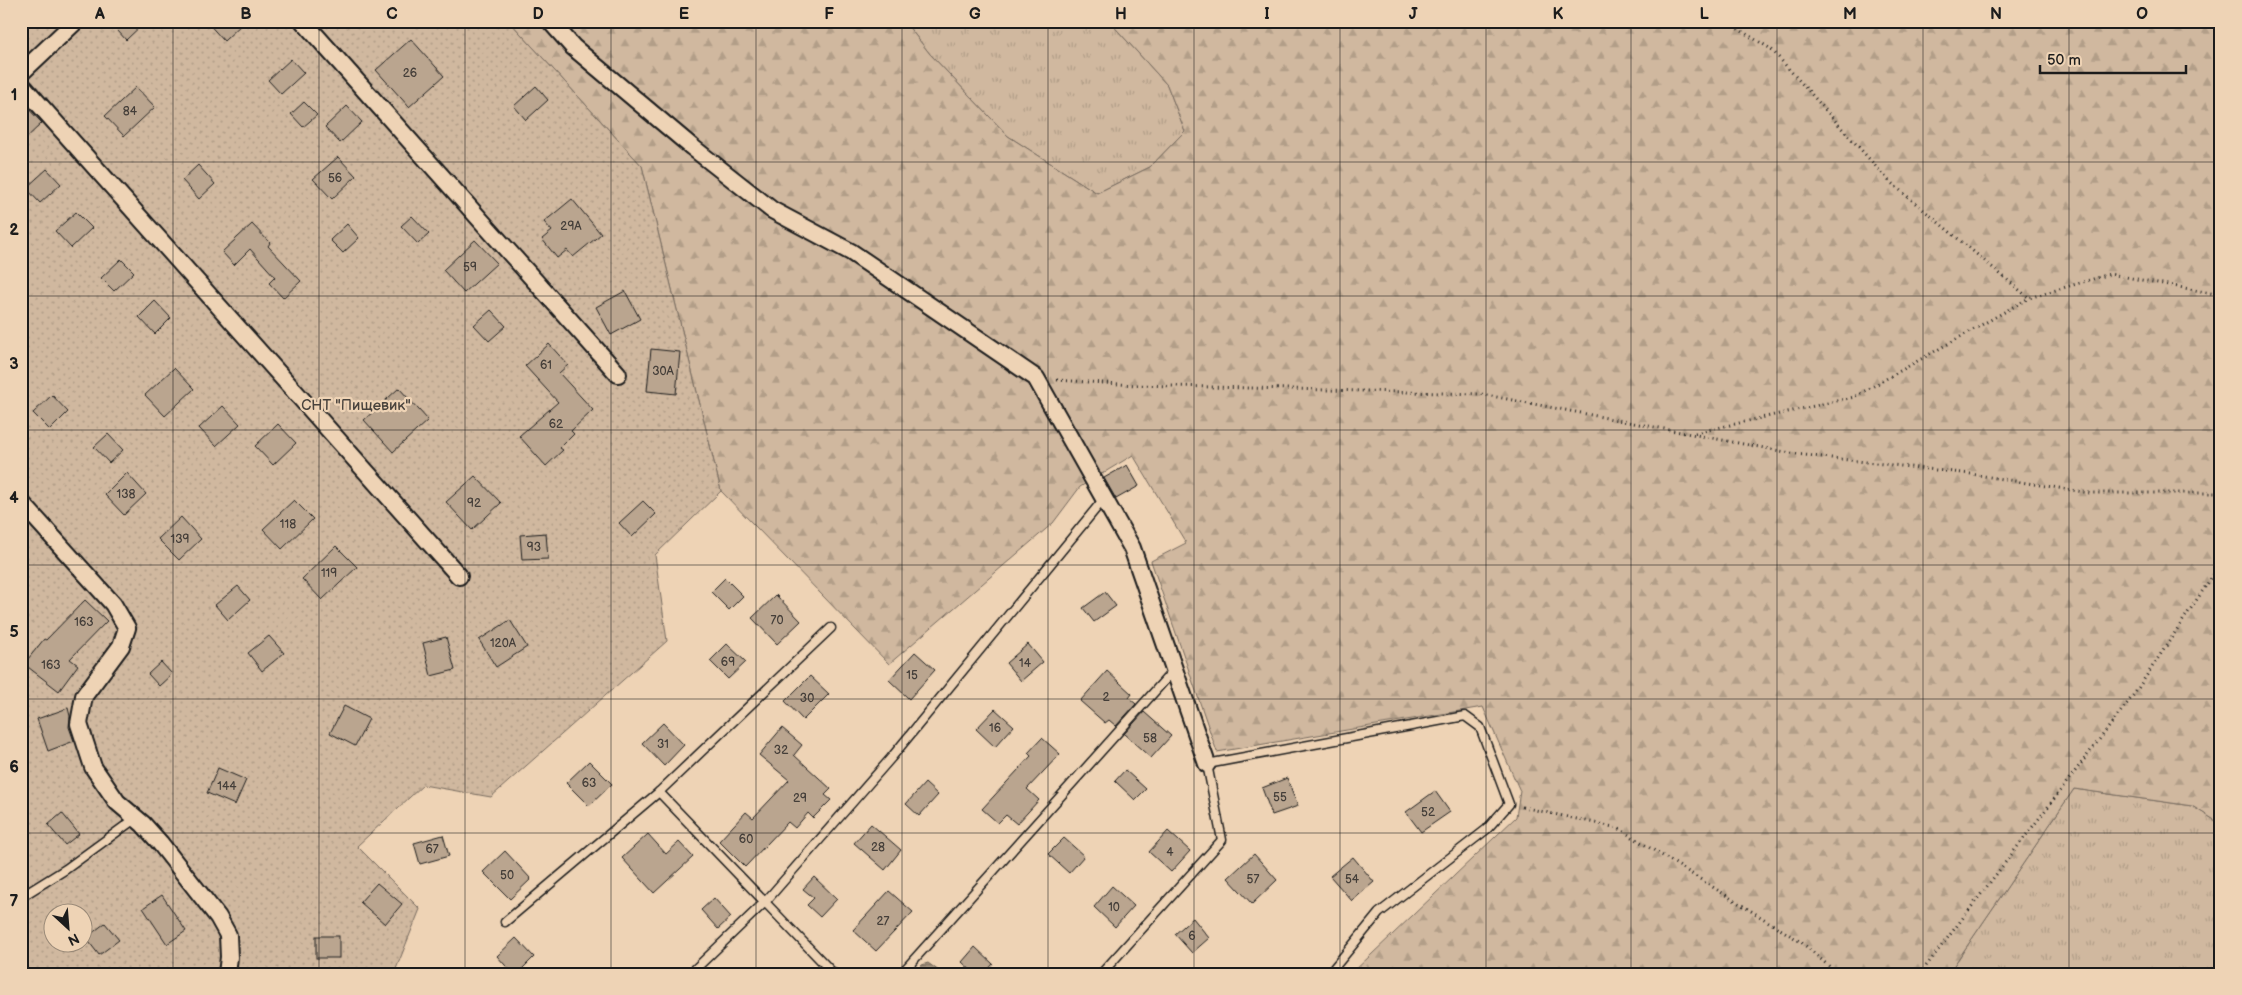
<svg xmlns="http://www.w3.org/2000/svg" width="2242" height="995" font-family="'Balsamiq Sans',sans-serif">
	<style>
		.grass { fill: url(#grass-tufts); stroke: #766a5e }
		.forest { fill: url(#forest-firs); stroke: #766a5e }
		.garden { fill: url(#garden-dots); stroke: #766a5e; fill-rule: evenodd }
		.water { fill: url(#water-rules); stroke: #6d6357 }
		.building { fill: #baa58f; stroke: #1c1c1c }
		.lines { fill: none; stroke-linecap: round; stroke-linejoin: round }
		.service-casing { stroke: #1c1c1c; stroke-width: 11 }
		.minor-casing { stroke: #1c1c1c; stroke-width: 20 }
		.path { stroke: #1c1c1c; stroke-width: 3; stroke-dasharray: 1 4; stroke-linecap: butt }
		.service { stroke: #eed3b5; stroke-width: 8 }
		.minor { stroke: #eed3b5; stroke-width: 16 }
		.grid { fill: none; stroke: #1c1c1c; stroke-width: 1; stroke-opacity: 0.55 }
		.labels { text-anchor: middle; stroke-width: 4.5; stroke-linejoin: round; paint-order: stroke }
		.number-label { font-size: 12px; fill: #443e39 }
		.park-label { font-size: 15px; fill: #49433d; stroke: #eed3b5 }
		.neatline { fill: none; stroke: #1c1c1c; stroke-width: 2 }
		.grid-label { font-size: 16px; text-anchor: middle; font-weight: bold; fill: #1c1c1c }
	</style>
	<defs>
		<pattern id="grass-tufts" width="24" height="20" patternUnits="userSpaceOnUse" patternTransform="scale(1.25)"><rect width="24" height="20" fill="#d0b89f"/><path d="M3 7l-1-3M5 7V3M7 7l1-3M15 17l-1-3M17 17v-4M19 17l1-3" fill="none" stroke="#b29e88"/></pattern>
		<pattern id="forest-firs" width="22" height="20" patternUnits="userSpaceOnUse" patternTransform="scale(1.25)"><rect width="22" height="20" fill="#d0b89f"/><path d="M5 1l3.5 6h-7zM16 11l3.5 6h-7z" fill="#b29e88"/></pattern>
		<pattern id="garden-dots" width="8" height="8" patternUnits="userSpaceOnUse" patternTransform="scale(1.25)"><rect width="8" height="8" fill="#d0b89f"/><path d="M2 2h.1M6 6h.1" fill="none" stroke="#b29e88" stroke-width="1.8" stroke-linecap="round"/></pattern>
		<pattern id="water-rules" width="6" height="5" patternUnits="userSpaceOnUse" patternTransform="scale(1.25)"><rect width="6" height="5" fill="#a3927e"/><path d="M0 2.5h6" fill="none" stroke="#847666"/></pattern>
	</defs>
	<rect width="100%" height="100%" fill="#eed3b5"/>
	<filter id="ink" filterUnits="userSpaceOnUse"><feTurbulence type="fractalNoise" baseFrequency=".02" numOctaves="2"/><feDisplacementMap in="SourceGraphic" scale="10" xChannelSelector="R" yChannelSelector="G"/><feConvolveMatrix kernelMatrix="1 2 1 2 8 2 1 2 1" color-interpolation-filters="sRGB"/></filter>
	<g filter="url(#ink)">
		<g class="grass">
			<polygon points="904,21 1109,21 1167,85 1185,131 1150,167 1097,193 1008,136 930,54"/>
			<polygon points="2074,789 2192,806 2221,824 2221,967 2218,974 1948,974"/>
		</g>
		<polygon class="forest" points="509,21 904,21 930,54 1008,136 1097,193 1150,167 1185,131 1167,85 1109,21 2221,21 2221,824 2192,806 2074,789 1948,974 1351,974 1516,817 1520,791 1483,707 1217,752 1151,561 1186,543 1133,455 1080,487 1053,523 889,664 721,491 642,166"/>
		<path class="garden" d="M21,21H509L642,166L721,491L655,555L667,641L491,797L423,785L357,846L420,909L394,974H21ZM52,912H82V942H52Z"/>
		<polygon class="water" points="928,963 943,974 914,974 922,965"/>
		<g class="building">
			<polygon points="109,21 146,21 126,40"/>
			<polygon points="206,21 245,21 224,41"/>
			<polygon points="411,39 444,76 409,107 376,70"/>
			<polygon points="291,59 304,73 281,94 268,80"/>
			<polygon points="536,86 548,100 526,120 514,106"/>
			<polygon points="136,87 155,107 124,136 105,116"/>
			<polygon points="21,101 42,123 21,143"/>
			<polygon points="304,102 317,115 303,127 291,114"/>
			<polygon points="347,106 362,122 340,143 325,127"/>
			<polygon points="338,157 356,176 332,199 313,179"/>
			<polygon points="198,165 215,184 199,199 182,180"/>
			<polygon points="47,169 61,184 40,203 26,188"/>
			<polygon points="572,199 601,234 573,257 567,250 557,258 542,239 552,231 544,222"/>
			<polygon points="76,212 92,228 71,248 55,231"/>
			<polygon points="412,216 429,234 418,244 401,226"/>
			<polygon points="252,224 270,243 268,246 301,281 283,298 269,283 275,277 250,249 234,265 222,252"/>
			<polygon points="347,224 359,238 343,253 330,240"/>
			<polygon points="475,240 497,263 464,293 443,270"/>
			<polygon points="121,259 134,272 114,291 101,278"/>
			<polygon points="625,291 640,319 611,335 596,307"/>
			<polygon points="155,301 171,318 155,334 139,317"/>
			<polygon points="491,310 506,326 489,341 474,325"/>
			<polygon points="549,344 568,365 559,373 593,410 571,431 574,434 560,448 563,450 546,466 519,436 558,402 525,366"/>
			<polygon points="651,349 680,352 676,394 647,391"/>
			<polygon points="174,368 194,389 165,416 145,395"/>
			<polygon points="399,388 428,420 393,452 364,420"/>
			<polygon points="52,395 68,412 50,430 33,413"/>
			<polygon points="223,406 240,424 216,446 199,428"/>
			<polygon points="278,424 296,443 273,465 255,446"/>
			<polygon points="108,434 123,450 109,463 94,447"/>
			<polygon points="1127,465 1139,486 1116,499 1104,478"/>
			<polygon points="127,473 146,494 124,515 105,495"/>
			<polygon points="475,476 501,503 472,530 446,502"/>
			<polygon points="294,500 313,519 282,549 263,529"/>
			<polygon points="643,501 656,514 632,537 619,523"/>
			<polygon points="181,517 201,539 179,560 158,539"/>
			<polygon points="546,533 548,559 522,560 520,535"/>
			<polygon points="336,546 357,567 322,600 302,579"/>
			<polygon points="725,578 743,596 729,610 711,592"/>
			<polygon points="238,586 250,600 228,620 215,605"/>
			<polygon points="1105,592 1116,606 1094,622 1083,608"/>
			<polygon points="776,595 801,621 777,644 752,618"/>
			<polygon points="85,600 107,621 70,659 78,665 59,691 24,664 44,639 46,640"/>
			<polygon points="510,620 527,647 496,667 479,640"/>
			<polygon points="269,636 284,653 262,671 248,653"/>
			<polygon points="446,637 455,670 431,676 423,643"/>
			<polygon points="727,644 746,662 728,679 710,661"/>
			<polygon points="1028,644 1043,662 1021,681 1006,663"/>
			<polygon points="915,652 935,670 909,699 889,680"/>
			<polygon points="161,662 172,674 159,686 148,674"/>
			<polygon points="1107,671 1132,694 1129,698 1136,704 1116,726 1109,720 1105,723 1080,701"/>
			<polygon points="810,676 829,694 803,720 785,701"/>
			<polygon points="344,706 369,719 355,746 330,733"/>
			<polygon points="68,708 70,716 69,727 74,741 48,751 37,719"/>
			<polygon points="995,709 1014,726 995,747 976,729"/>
			<polygon points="1144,712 1171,736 1151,758 1124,734"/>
			<polygon points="663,723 684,745 664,766 642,743"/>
			<polygon points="782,728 802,745 794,755 831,789 825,795 831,800 813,818 808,813 795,828 788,822 745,867 719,841 746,812 753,818 789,780 759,755"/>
			<polygon points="1042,738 1060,754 1027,789 1039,800 1017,824 1006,815 998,823 982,809 1031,756 1028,753"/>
			<polygon points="589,761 612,784 589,806 566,783"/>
			<polygon points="218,768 246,780 235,805 207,793"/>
			<polygon points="1125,770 1146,789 1135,800 1115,781"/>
			<polygon points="1287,778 1298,806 1272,815 1262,788"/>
			<polygon points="925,783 938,795 919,816 906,804"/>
			<polygon points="1435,791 1450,812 1421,832 1406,812"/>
			<polygon points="62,813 79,834 65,845 48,825"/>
			<polygon points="871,824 901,850 885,870 854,843"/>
			<polygon points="1168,831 1190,851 1171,872 1149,852"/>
			<polygon points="648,834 666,854 679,842 693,857 654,893 622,858"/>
			<polygon points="443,835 449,856 420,864 414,843"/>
			<polygon points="1064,838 1084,856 1069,873 1048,854"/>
			<polygon points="505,851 531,879 510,899 483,872"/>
			<polygon points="1254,854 1277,880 1252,904 1228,878"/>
			<polygon points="1353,857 1374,882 1352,901 1330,876"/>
			<polygon points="814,877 837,899 820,917 807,905 814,898 803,889"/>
			<polygon points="377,883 402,904 385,924 360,902"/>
			<polygon points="1112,886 1134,906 1115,927 1094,907"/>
			<polygon points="889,891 913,912 876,951 853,930"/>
			<polygon points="162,895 186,931 167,944 143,908"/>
			<polygon points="714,898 731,917 718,929 701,910"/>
			<polygon points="1193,918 1209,938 1192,953 1175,934"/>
			<polygon points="105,923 119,940 99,955 86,938"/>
			<rect x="316" y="936" width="23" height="22"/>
			<polygon points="516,938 534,957 517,974 513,974 497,956"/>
			<polygon points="975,947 993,964 984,974 975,974 962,962"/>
		</g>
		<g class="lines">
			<defs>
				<g id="service">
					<polyline points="659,792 834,974"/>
					<polyline points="21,897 66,869 136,818"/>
					<polyline points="505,922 659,792 831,628"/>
					<polyline points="690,974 766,901 891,758 1103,500"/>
					<polyline points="901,974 1173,671"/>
					<polyline points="1101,974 1222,840 1207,764 1465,716 1480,727 1509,804 1487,829 1379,913 1329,974"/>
				</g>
				<g id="minor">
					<polyline points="303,21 618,374"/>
					<polyline points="550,21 573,47 692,147 772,210 851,252 1036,378 1132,548 1207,764"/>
					<polyline points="21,73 76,21"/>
					<polyline points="21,84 459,576"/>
					<polyline points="21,502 113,604 127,628 121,646 84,696 79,724 93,767 117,802 143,824 160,843 218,917 228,935 229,957 227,974"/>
				</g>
			</defs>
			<use href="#service" class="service-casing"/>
			<use href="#minor" class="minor-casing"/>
			<g class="path">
				<polyline points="1725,21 1771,49 1889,181 2029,298 2110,274 2221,295"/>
				<polyline points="1057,380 1135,385 1481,394 1796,454 1971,474 2090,493 2221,493"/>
				<polyline points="1695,433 1854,397 2029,298"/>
				<polyline points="1522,807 1618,828 1801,942 1838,974"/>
				<polyline points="1920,974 2135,693 2221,563"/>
			</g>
			<use href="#service" class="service"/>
			<use href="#minor" class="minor"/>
		</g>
	</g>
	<path class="grid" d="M173,21V974M319,21V974M465,21V974M611,21V974M756,21V974M902,21V974M1048,21V974M1194,21V974M1340,21V974M1486,21V974M1631,21V974M1777,21V974M1923,21V974M2069,21V974M21,162H2221M21,296H2221M21,430H2221M21,565H2221M21,699H2221M21,833H2221"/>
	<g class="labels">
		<g class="number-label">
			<text x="410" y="77">26</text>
			<text x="130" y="115">84</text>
			<text x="335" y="182">56</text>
			<text x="571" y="230">29А</text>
			<text x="470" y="271">59</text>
			<text x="546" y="369">61</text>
			<text x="663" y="375">30А</text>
			<text x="556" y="428">62</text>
			<text x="126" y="498">138</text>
			<text x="474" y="507">92</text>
			<text x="288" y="528">118</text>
			<text x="180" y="543">139</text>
			<text x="534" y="551">93</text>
			<text x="329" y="577">119</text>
			<text x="777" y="624">70</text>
			<text x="84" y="626">163</text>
			<text x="503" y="647">120А</text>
			<text x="728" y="666">69</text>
			<text x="1025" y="667">14</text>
			<text x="51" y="669">163</text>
			<text x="912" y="679">15</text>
			<text x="1106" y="701">2</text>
			<text x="807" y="702">30</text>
			<text x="995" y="732">16</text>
			<text x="1150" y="742">58</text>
			<text x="663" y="748">31</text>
			<text x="781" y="754">32</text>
			<text x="589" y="787">63</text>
			<text x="227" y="790">144</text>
			<text x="1280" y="801">55</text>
			<text x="800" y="802">29</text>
			<text x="1428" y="816">52</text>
			<text x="746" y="843">60</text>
			<text x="878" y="851">28</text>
			<text x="432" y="853">67</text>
			<text x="1170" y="856">4</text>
			<text x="507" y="879">50</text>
			<text x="1253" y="883">57</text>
			<text x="1352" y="883">54</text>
			<text x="1114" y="911">10</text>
			<text x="883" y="925">27</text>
			<text x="1192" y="940">6</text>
		</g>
		<g class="park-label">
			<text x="356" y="410">СНТ "Пищевик"</text>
		</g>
	</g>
	<rect width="2242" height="995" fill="none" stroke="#eed3b5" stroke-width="55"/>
	<g transform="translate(68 928) rotate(154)"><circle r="24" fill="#eed3b5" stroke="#9a8a78"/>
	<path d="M0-4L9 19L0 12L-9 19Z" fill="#1c1c1c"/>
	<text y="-8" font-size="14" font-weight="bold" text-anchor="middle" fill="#1c1c1c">N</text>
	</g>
	<path d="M2040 65v8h146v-8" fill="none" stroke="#1c1c1c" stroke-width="2.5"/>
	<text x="2047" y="65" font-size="15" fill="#1c1c1c" stroke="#eed3b5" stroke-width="4" paint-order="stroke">50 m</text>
	<rect x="28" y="28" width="2186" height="940" class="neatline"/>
	<g class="grid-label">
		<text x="100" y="19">A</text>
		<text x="246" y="19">B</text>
		<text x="392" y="19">C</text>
		<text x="538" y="19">D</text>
		<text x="684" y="19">E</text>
		<text x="829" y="19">F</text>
		<text x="975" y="19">G</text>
		<text x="1121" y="19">H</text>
		<text x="1267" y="19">I</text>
		<text x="1413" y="19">J</text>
		<text x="1558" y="19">K</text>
		<text x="1704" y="19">L</text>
		<text x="1850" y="19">M</text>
		<text x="1996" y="19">N</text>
		<text x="2142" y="19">O</text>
		<text x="14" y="100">1</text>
		<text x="14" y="235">2</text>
		<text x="14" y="369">3</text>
		<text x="14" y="503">4</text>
		<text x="14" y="637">5</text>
		<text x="14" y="772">6</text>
		<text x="14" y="906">7</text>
	</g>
</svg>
